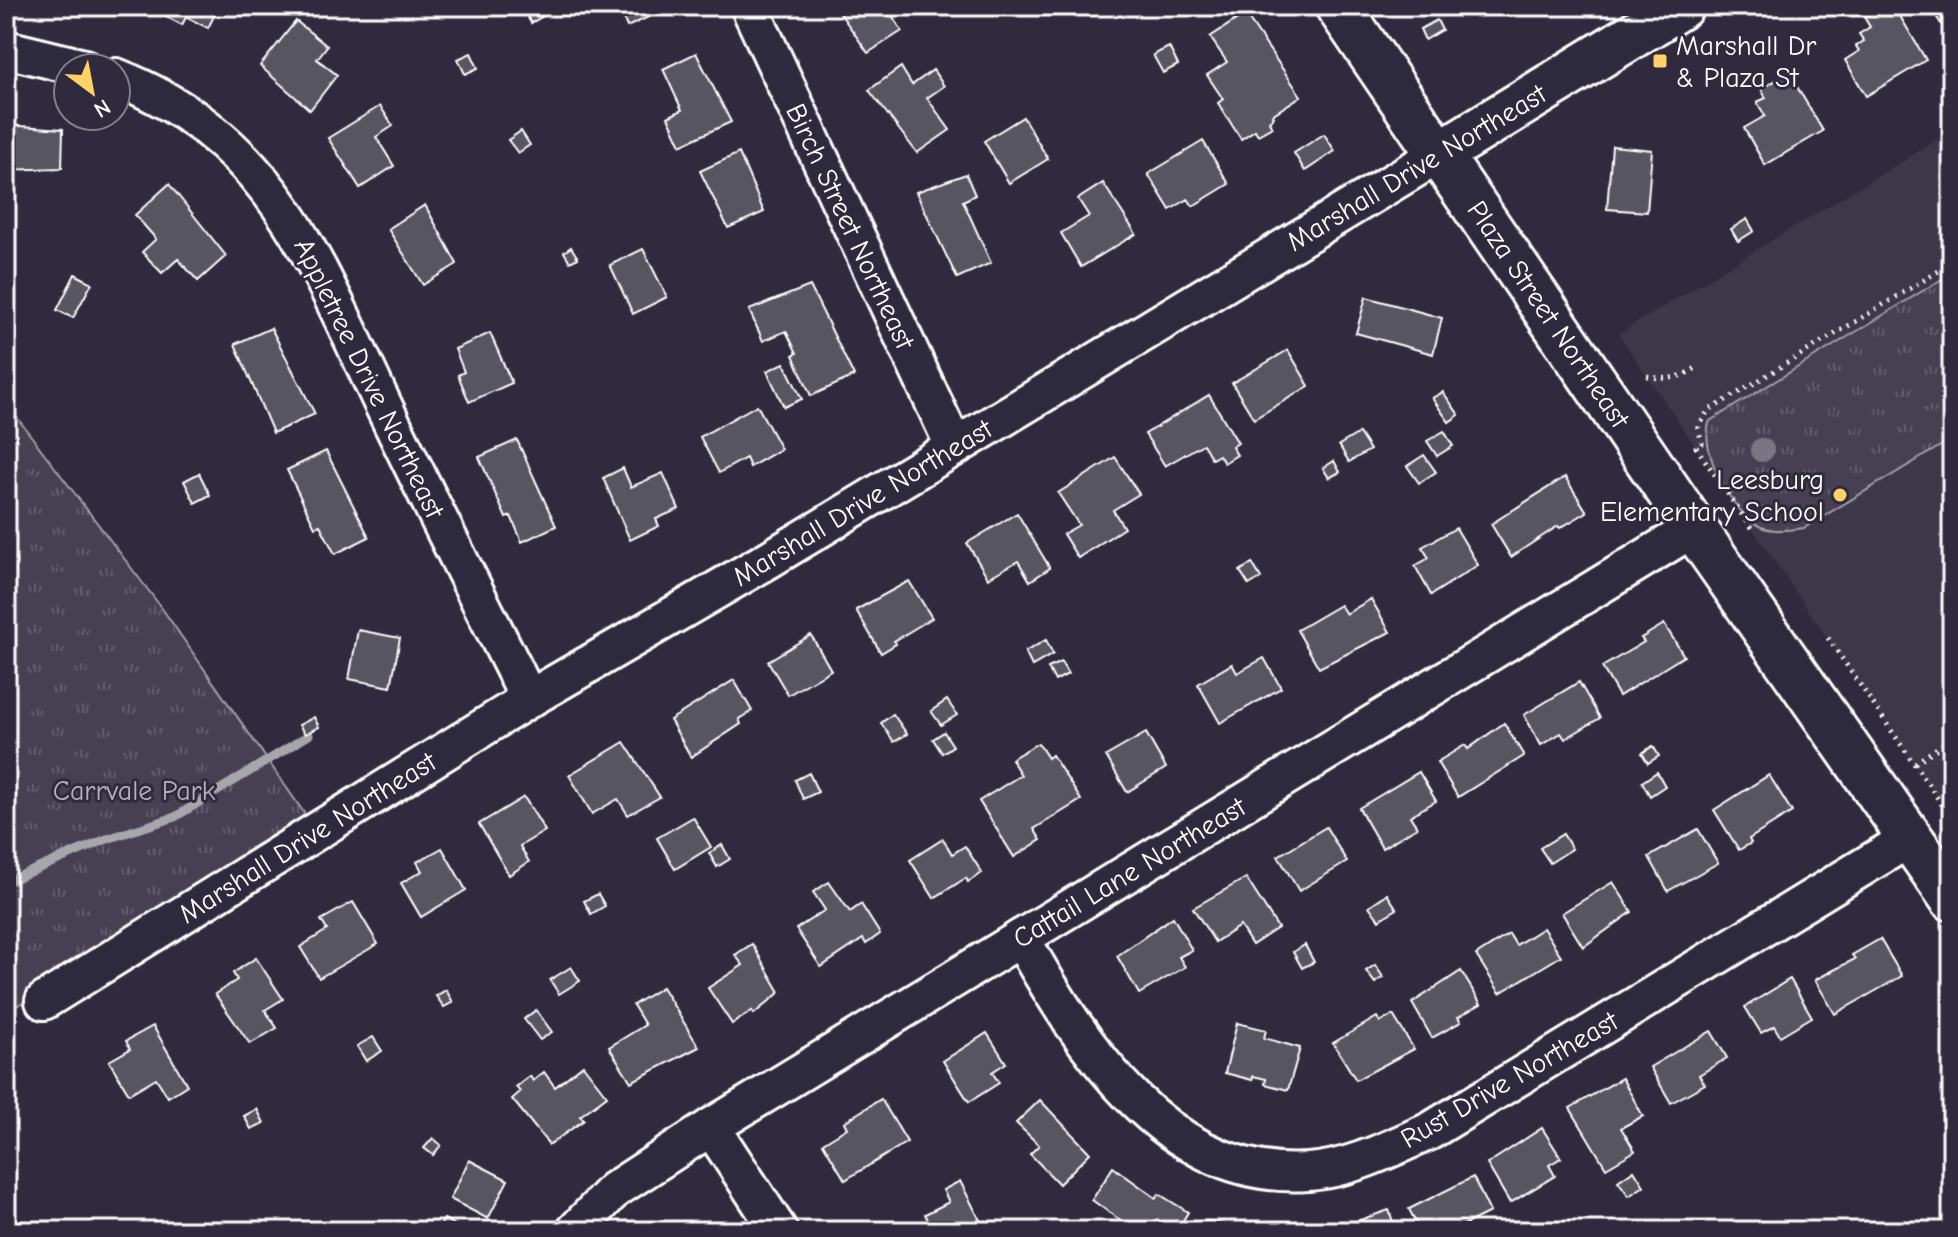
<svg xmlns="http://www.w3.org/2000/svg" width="1958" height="1237" font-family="'Comic Neue',sans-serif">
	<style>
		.built { fill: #3c3749 }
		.grass { fill: url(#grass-tufts); stroke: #a2a0a8; stroke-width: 2 }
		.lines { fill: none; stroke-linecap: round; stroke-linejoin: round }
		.stream { stroke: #a7a6ad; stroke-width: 9 }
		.building { fill: #595564; stroke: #fff; stroke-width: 2 }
		.street-casing { stroke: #fff; stroke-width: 42 }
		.secondary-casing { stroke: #fff; stroke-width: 50 }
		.path { stroke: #fff; stroke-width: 5; stroke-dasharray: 2 6; stroke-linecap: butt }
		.street { stroke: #2f2a3d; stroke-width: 36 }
		.secondary { stroke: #2f2a3d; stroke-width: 44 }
		.tree { fill: #797582 }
		.poi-dot { fill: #ffd166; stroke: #2f2a3d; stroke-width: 3 }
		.labels { text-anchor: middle; stroke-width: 6; stroke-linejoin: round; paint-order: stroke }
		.poi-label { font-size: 28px; fill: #fff; stroke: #2f2a3d; text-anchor: start }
		.street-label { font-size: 28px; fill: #fff; stroke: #2f2a3d }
		.park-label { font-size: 28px; fill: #b5b3ba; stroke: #2f2a3d }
	</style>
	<defs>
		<pattern id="grass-tufts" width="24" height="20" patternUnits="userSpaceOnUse" patternTransform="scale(2)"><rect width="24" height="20" fill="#464152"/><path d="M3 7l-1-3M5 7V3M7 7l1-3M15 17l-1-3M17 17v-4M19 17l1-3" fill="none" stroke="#625e6c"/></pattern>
	</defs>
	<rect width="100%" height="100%" fill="#2f2a3d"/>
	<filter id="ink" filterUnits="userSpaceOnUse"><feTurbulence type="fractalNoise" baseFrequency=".0125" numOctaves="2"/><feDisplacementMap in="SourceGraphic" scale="16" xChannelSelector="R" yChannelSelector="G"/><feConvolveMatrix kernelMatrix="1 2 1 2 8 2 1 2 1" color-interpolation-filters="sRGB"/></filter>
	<g filter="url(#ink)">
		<polygon class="built" points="1952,131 1952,819 1618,334"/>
		<g class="grass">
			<path d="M1952,273V439L1804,528C1790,530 1775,532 1761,527C1734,516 1697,449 1710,421Z"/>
			<polygon points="6,403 161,607 316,830 6,1012"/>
		</g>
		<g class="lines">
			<polyline class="stream" points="6,882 107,839 175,817 309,735"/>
		</g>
		<g class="building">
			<polygon points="158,6 219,6 208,28 186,17 182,25 155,11"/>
			<polygon points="538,6 543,16 531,23 522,7"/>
			<polygon points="618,6 663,6 664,10 627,27"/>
			<polygon points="835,6 886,6 902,31 868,53"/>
			<polygon points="1883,6 1894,6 1926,60 1866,96 1845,60 1859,51 1856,46 1864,41 1859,34 1870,27 1864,17"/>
			<polygon points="1930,6 1952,6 1952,28 1946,32"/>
			<polygon points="1245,14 1301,96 1272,115 1274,117 1269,121 1272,127 1258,135 1255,130 1241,139 1218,103 1223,99 1207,75 1227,62 1210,37"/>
			<polygon points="1437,20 1442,30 1425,40 1420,29"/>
			<polygon points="296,21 327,46 317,59 337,75 310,110 260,66"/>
			<polygon points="1169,47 1178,65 1163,73 1153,55"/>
			<polygon points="471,53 478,68 465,74 458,59"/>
			<polygon points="696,53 731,122 681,145 668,117 682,110 663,69"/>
			<polygon points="901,67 912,85 933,70 944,86 927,98 950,130 917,153 869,90"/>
			<polygon points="1789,73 1823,131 1765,165 1744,128 1765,116 1757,102 1766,98 1761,89"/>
			<polygon points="380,106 393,126 376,137 394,166 360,188 328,138"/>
			<polygon points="1023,117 1048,159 1009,183 984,141"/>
			<polygon points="6,125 63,129 62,168 6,170"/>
			<polygon points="521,131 530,145 518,153 508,140"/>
			<polygon points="1324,134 1335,151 1305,171 1294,153"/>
			<polygon points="1203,141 1229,184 1193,206 1188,199 1170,210 1148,174"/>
			<polygon points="1612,146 1652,150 1647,212 1607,209"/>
			<polygon points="739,153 764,212 728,228 700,171"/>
			<polygon points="966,174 975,195 963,201 991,263 957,278 916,192"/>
			<polygon points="1103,183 1136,234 1081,267 1061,233 1089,216 1078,199"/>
			<polygon points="169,184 226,256 198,281 178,259 162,273 142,252 156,239 135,215"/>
			<polygon points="425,205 457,264 423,285 388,229"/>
			<polygon points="1747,219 1754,231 1738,241 1731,229"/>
			<polygon points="571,247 578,258 570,262 564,252"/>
			<polygon points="643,249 667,297 633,314 610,265"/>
			<polygon points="75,274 92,283 73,318 57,310"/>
			<polygon points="810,286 854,376 811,396 793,355 797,353 786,331 763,341 749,310"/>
			<polygon points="1366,297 1442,318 1433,354 1356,333"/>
			<polygon points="271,328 315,414 273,433 235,344"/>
			<polygon points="490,333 512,383 469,402 458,375 464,372 455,349"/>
			<polygon points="1288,350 1309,386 1254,419 1232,383"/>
			<polygon points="784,363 802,399 784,407 767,371"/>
			<polygon points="1443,392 1459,415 1449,422 1432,398"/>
			<polygon points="1209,395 1238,443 1232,447 1237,455 1224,463 1219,455 1212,459 1203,444 1165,466 1145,434"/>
			<polygon points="757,405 781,449 750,467 746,458 719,473 700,437"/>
			<polygon points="1444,431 1453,446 1437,456 1427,441"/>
			<polygon points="1359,433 1370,450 1349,462 1339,445"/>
			<polygon points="517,440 556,526 522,542 511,516 506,518 479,457"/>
			<polygon points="326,451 369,537 335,554 320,525 315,527 287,470"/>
			<polygon points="1424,455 1436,472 1419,483 1407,466"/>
			<polygon points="1115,457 1139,494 1113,510 1124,528 1078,558 1063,534 1079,525 1058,493"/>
			<polygon points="1334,461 1340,472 1329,478 1323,468"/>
			<polygon points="623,468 631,487 663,473 679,509 656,519 659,526 630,540 603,478"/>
			<polygon points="199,473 210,495 195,503 184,481"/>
			<polygon points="1565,477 1587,512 1560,528 1558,526 1511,557 1491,524"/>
			<polygon points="1017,513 1050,568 1030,581 1018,561 988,578 967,543"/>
			<polygon points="1456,528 1478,565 1431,595 1415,566 1429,558 1422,547"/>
			<polygon points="1252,563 1261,578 1249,585 1240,571"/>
			<polygon points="909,581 932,618 894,641 896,644 881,653 856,610"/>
			<polygon points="1371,599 1390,632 1319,668 1297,630 1340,605 1346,614"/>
			<polygon points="1664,624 1684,656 1619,696 1602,667 1644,642 1641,638"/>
			<polygon points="358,630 400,638 391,687 349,679"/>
			<polygon points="811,635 831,670 788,695 768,661"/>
			<polygon points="1046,640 1053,654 1032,666 1025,652"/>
			<polygon points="1264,658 1281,688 1220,723 1198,684 1232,664 1237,673"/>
			<polygon points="1061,662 1068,674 1055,681 1048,668"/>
			<polygon points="734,680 752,711 739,719 741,724 691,757 670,720"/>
			<polygon points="1579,682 1600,718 1565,739 1561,733 1541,745 1524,715"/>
			<polygon points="947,700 957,715 941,725 931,711"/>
			<polygon points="893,714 907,734 894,742 881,723"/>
			<polygon points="314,717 319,727 305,734 299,725"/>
			<polygon points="1504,723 1524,756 1458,797 1437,762 1465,745 1468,749"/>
			<polygon points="944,732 953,746 942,753 933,739"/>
			<polygon points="1146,733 1166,768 1127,792 1106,756"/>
			<polygon points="624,742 660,797 628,815 618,799 592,814 569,775"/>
			<polygon points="1038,743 1048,758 1052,755 1081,800 1034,829 1041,840 1014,857 979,801 1021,775 1011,759"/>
			<polygon points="1653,746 1659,756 1648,763 1642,753"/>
			<polygon points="1419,772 1436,801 1410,816 1417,827 1382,848 1359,808"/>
			<polygon points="1657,772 1665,786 1650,796 1642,782"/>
			<polygon points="809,773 818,792 803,799 795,780"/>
			<polygon points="1769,775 1792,812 1749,839 1751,843 1739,850 1714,810"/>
			<polygon points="524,797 545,831 520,846 529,862 509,875 479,824"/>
			<polygon points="693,817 711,847 675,869 657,838"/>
			<polygon points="1326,827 1347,862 1299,891 1278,856"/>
			<polygon points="1698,829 1718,863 1668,891 1649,857"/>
			<polygon points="1563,834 1572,849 1550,863 1540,848"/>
			<polygon points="943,839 952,854 965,846 982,873 968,882 966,878 934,898 910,860"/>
			<polygon points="722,845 730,859 717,867 709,853"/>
			<polygon points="442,848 466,890 421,917 401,883 422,871 417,862"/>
			<polygon points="1246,878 1278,928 1252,945 1240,926 1215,942 1193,908"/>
			<polygon points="829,882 850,912 861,904 880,934 866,944 863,939 821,967 796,929 825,910 813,892"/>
			<polygon points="1613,882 1632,912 1583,947 1562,913"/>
			<polygon points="598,894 605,906 591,914 584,901"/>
			<polygon points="1387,894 1397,909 1379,920 1369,906"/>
			<polygon points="353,902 378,944 319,978 300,947 327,930 321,920"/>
			<polygon points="1173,917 1192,950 1179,957 1185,967 1139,994 1117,956"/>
			<polygon points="1543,928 1561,956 1500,993 1476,955 1509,934 1516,945"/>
			<polygon points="1880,939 1902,976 1835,1014 1815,980 1855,959 1852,955"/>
			<polygon points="752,944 780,992 754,1014 752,1011 732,1024 708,988 743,965 735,955"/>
			<polygon points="1305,945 1314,962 1302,968 1293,952"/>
			<polygon points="256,958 283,999 265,1010 277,1028 250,1044 215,994 237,980 233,973"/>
			<polygon points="1375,965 1383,977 1375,983 1366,971"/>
			<polygon points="571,967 580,981 559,994 550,980"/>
			<polygon points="1461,971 1481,1004 1458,1017 1461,1022 1432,1038 1412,1003"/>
			<polygon points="1790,979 1812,1017 1780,1036 1774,1026 1761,1033 1745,1007"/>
			<polygon points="662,987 699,1047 631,1082 609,1047 645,1025 633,1005"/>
			<polygon points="446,990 453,1002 444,1007 436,996"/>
			<polygon points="536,1010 552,1032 540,1040 524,1019"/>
			<polygon points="1393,1015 1414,1049 1356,1080 1333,1043 1377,1017 1380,1022"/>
			<polygon points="1237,1023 1266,1030 1264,1038 1300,1048 1288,1090 1265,1084 1266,1079 1253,1076 1252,1080 1225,1073"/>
			<polygon points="153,1026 187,1085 168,1097 156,1078 129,1094 109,1061 130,1049 126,1041"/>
			<polygon points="1711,1031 1727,1058 1699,1075 1705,1084 1671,1103 1650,1067"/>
			<polygon points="987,1033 1006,1063 992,1072 999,1083 969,1102 943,1061"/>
			<polygon points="373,1037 382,1051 366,1061 357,1046"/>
			<polygon points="583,1065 607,1096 580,1116 584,1120 549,1145 512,1099 520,1092 516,1087 530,1076 533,1081 544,1072 555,1087"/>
			<polygon points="1622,1078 1643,1116 1621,1128 1635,1151 1606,1168 1570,1108"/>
			<polygon points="881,1099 907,1142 845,1180 823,1143 847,1128 844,1122"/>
			<polygon points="1040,1100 1090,1153 1059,1184 1030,1154 1039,1145 1016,1123"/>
			<polygon points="257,1109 264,1123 251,1129 244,1116"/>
			<polygon points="1542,1128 1561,1158 1549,1165 1555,1176 1510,1203 1487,1164"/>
			<polygon points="433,1138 441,1145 433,1155 424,1148"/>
			<polygon points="469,1160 508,1180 488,1219 450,1199"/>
			<polygon points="1113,1167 1156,1198 1159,1194 1188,1212 1177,1231 1135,1231 1092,1200"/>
			<polygon points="1634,1170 1644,1186 1629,1196 1618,1181"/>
			<polygon points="1473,1177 1490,1212 1452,1231 1420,1231 1409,1209"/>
			<polygon points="960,1181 984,1228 988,1225 991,1231 933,1231 925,1214 949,1202 943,1190"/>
			<polygon points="1389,1210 1396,1231 1343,1231 1345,1225"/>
			<polygon points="444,1219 466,1231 437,1231"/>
			<polygon points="1206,1221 1264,1231 1204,1231"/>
		</g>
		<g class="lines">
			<defs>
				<g id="street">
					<polyline points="749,6 954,446"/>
					<polyline points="6,49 84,68"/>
					<path d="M116,77C278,141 317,268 386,411C432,507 481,603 529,699"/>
					<path d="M1021,938C1080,1044 1167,1182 1308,1172C1351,1169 1391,1148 1430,1131L1912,837"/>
					<polyline points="44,1001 529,699 768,560 1441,153"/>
					<polyline points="711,1127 779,1231"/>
					<polyline points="575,1231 614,1190 711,1127 1694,528"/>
				</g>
				<g id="secondary">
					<polyline points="1338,6 1694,528 1952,898"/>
					<polyline points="1441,153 1681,6"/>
				</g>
			</defs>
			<use href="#street" class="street-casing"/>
			<use href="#secondary" class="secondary-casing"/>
			<g class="path">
				<path d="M1647,376C1666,380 1679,379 1696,368"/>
				<polyline points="1751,528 1696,447 1702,443 1698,427 1708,411 1952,263"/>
				<polyline points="1828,638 1952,819"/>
				<polyline points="1915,763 1952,738"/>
			</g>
			<use href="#street" class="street"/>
			<use href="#secondary" class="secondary"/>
		</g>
		<circle class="tree" cx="1762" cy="450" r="12"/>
	</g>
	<g class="poi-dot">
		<rect x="1652" y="53" width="16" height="16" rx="4"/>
		<circle cx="1840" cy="495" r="8"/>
	</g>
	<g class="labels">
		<g class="poi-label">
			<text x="1676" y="55">Marshall Dr<tspan x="1676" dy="32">&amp; Plaza St</tspan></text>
			<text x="1824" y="489" text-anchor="end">Leesburg<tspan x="1824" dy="32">Elementary School</tspan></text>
		</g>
		<g class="street-label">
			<text transform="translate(1416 167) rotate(-31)" y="10">Marshall Drive Northeast</text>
			<text transform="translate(851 226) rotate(65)" y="10">Birch Street Northeast</text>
			<text transform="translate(1549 314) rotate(56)" y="10">Plaza Street Northeast</text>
			<text transform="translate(370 378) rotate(64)" y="10">Appletree Drive Northeast</text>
			<text transform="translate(862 502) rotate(-31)" y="10">Marshall Drive Northeast</text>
			<text transform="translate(307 837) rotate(-32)" y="10">Marshall Drive Northeast</text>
			<text transform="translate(1129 872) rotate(-31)" y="10">Cattail Lane Northeast</text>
			<text transform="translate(1509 1079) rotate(-30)" y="10">Rust Drive Northeast</text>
		</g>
		<g class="park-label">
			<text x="134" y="800">Carrvale Park</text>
		</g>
	</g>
	<rect width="1958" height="1237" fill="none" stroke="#2f2a3d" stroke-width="32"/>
	<rect x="16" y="16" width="1926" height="1205" fill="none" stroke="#fff" stroke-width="3" filter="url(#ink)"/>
	<g transform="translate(92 92) rotate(148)"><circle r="38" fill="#2f2a3d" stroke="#827f8b" stroke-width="2"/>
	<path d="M0-6L14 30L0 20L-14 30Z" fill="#ffd166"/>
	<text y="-12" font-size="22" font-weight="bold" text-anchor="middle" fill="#ffffff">N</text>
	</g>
</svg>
